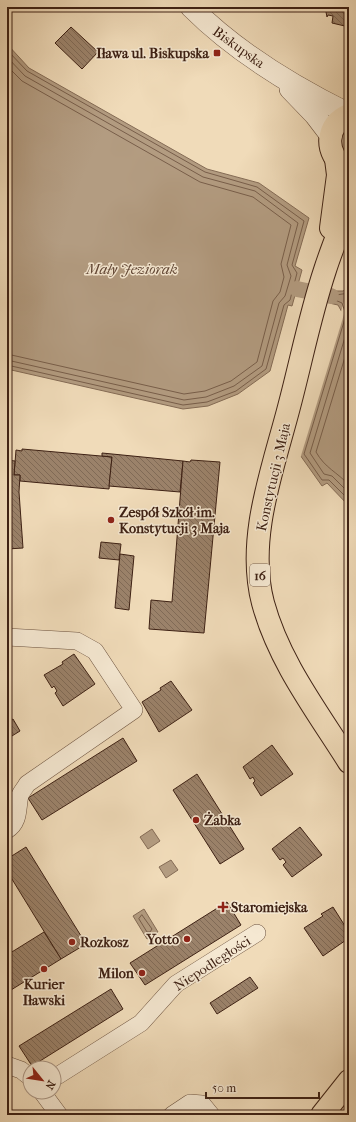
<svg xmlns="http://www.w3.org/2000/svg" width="356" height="1122" font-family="'IM FELL French Canon',serif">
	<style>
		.green { fill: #d2bb9d; stroke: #886e58 }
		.water { fill: #b39c81; stroke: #846b55 }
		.pier { fill: #f0dbb9 }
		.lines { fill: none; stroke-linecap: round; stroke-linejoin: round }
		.shore { stroke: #785e4a; stroke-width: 1 }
		.canal { stroke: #b39c81; stroke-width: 16 }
		.building { fill: url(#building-back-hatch); stroke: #3e2114 }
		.minor-casing { stroke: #6a503d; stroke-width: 18 }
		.tertiary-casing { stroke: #6a503d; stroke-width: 22 }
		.primary-casing { stroke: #3e2114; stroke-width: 24 }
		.minor { stroke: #f5e8d2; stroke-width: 17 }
		.tertiary { stroke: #f5e8d2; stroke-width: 21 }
		.primary { stroke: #f0dbb9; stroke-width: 22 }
		.poi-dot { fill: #8f2418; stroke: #f5e8d2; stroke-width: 1.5 }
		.labels { text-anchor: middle; stroke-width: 3; stroke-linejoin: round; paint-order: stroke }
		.shield { fill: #f5e8d2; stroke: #755d4d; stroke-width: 1 }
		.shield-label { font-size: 13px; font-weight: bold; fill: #3e2114 }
		.street-label { font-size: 14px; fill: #3e2114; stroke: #f5e8d2 }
		.poi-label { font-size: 14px; font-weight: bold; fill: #3e2114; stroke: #f5e8d2; text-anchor: start }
		.water-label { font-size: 15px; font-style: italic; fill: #614635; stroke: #f5e8d2 }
	</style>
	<defs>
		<pattern id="building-back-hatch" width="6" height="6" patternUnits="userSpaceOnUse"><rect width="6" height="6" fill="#9b826a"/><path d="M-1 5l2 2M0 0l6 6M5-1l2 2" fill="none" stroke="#806a56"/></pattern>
	</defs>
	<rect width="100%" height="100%" fill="#f0dbb9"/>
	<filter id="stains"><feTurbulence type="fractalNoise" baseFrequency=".005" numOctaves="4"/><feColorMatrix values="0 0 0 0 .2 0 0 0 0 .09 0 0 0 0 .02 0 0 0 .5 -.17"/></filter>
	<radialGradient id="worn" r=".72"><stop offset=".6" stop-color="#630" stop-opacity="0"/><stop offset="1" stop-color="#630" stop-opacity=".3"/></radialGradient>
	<polygon class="green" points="349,125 349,158 343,153 340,138"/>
	<g class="water">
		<polygon points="7,44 29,68 207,169 259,183 309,218 295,266 302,270 292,306 288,305 270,371 238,394 208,406 183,409 7,369"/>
		<polygon points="349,287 349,506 327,483 322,486 300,455 343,314 338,305 329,303 333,291 343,291"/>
		<polygon points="152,829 160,841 148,849 140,837"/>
		<polygon points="171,860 178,870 166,878 159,867"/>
		<polygon points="144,909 158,932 147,939 133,916"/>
	</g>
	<g class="pier">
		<polygon points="349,285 349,298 300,459 298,455"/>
		<polygon points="332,289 336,289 331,305 327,302"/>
	</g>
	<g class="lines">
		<g class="shore">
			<polyline points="7,50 27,71 205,172 257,187 304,221 292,265 297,273 290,300 284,305 266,369 236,391 207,402 183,405 7,365"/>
			<polyline points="7,57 25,76 203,177 255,191 298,223 287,265 291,276 285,296 279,303 262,366 234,386 206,397 184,400 7,360"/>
			<polyline points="7,66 22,81 200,182 253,197 291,225 281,264 284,277 280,292 273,301 257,362 231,381 205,391 184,394 7,354"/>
			<polyline points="349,293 336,295 335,298 335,300 342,303 346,315 304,454 322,480 329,480 349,500"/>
			<polyline points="349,324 310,453 324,474 332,476 349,493"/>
			<path d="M349,344L316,452C325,468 337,472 349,485"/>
			<polygon points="142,915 152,929 150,932 147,932 139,919"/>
		</g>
		<polyline class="canal" points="297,289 331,296"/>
	</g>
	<g class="building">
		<polygon points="325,7 349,7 349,27 332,23 333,16 328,15 327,17"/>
		<polygon points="71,27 98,52 82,69 55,43"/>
		<polygon points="22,449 112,457 109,489 20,481 20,475 14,475 16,450 22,451"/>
		<polygon points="102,453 183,461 180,492 109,486 112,457 102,456"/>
		<polygon points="7,460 15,461 14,475 20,475 19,492 23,548 7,549"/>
		<polygon points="191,460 220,462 204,633 149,629 151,600 172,602 183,461 190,462"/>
		<polygon points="101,542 121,544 119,560 99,558"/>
		<polygon points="120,554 134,556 129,610 115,608"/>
		<polygon points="74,654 95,684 63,706 55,693 57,691 54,686 52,688 44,675 63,664 62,662"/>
		<polygon points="171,681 192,710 159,732 142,702 161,690 160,688"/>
		<polygon points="7,714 11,720 13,719 20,731 7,739"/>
		<polygon points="123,738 137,761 42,820 28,798"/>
		<polygon points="272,745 293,774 261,796 253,783 255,781 253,777 250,779 243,767"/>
		<polygon points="197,774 244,849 220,864 173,790"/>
		<polygon points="300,827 322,855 292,877 283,865 286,862 283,858 280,860 272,849"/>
		<polygon points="26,847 86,944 61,959 7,871 7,859"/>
		<polygon points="227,902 241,925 145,985 130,963"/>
		<polygon points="333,907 345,926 347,924 349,928 349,938 323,956 304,928 323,916 321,914"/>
		<polygon points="44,932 61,959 11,990 7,983 7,955"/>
		<polygon points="250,977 258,988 217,1014 210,1003"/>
		<polygon points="111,989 123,1009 32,1066 19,1046"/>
	</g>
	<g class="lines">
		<defs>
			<g id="minor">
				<path d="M7,637L77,641L95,651L134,710L27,784C25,788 22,791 20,795C17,808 20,822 7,830"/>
				<polyline points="7,1065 21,1070 30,1077"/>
				<polyline points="54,1078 141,1023 176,984 257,933"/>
				<polyline points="42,1092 59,1115"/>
				<polyline points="172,1115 190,1103 202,1104 211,1115"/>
			</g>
			<g id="tertiary">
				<path d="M191,7C236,52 292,86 349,114"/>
				<polyline points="290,89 315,115 331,136"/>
			</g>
			<g id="primary">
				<path d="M346,167C324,155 325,124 349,115"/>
				<path d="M349,205C341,227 332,248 325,270C310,315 301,362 289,407C273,469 246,539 263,603C279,662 317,711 349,762"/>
				<polyline points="331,228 338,175 336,159"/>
				<polyline points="322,1115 349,1081"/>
			</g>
		</defs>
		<use href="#minor" class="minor-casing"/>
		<use href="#tertiary" class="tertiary-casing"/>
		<use href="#primary" class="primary-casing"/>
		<use href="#minor" class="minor"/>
		<use href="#tertiary" class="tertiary"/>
		<use href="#primary" class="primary"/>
	</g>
	<g class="poi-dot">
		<rect x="213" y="49" width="8" height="8" rx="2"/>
		<circle cx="111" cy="520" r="4"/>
		<circle cx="196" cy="820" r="4"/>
		<path d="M221 901h4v4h4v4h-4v4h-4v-4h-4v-4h4z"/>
		<circle cx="187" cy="939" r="4"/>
		<circle cx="72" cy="942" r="4"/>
		<circle cx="44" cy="969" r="4"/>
		<circle cx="142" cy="973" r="4"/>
	</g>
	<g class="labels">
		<rect class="shield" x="250" y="564" width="20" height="22" rx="3"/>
		<g class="shield-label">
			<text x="260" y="580">16</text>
		</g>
		<g class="street-label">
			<text transform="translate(239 47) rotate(36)" y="5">Biskupska</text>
			<text transform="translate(273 477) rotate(-77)" y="5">Konstytucji 3 Maja</text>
			<text transform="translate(212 963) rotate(-33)" y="5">Niepodległości</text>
		</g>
		<g class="poi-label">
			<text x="209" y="58" text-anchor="end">Iława ul. Biskupska</text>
			<text x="119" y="517">Zespół Szkół im.<tspan x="119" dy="16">Konstytucji 3 Maja</tspan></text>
			<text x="204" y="825">Żabka</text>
			<text x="231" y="912">Staromiejska</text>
			<text x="179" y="944" text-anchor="end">Yotto</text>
			<text x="80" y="947">Rozkosz</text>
			<text x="134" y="978" text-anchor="end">Milon</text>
			<text x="44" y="989" text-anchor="middle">Kurier<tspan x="44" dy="16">Iławski</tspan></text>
		</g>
		<g class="water-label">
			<text x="132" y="274">Mały Jeziorak</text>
		</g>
	</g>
	<rect width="356" height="1122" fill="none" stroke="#f0dbb9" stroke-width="24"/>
	<rect x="8" y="8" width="340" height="1106" fill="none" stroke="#3e2114" stroke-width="2"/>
	<rect x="12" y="12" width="332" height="1098" fill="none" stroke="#3e2114"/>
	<g transform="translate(42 1080) rotate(120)"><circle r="19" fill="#f5e8d2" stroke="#ac9886"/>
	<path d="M0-3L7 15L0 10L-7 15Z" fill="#8f2418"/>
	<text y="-6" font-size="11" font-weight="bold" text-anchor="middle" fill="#3e2114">N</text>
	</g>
	<path d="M206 1092v6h113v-6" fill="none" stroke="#3e2114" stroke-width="2"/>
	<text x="212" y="1092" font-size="12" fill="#3e2114" stroke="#f5e8d2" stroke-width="3" paint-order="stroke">50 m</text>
	<rect width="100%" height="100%" filter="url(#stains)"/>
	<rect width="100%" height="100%" fill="url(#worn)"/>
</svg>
